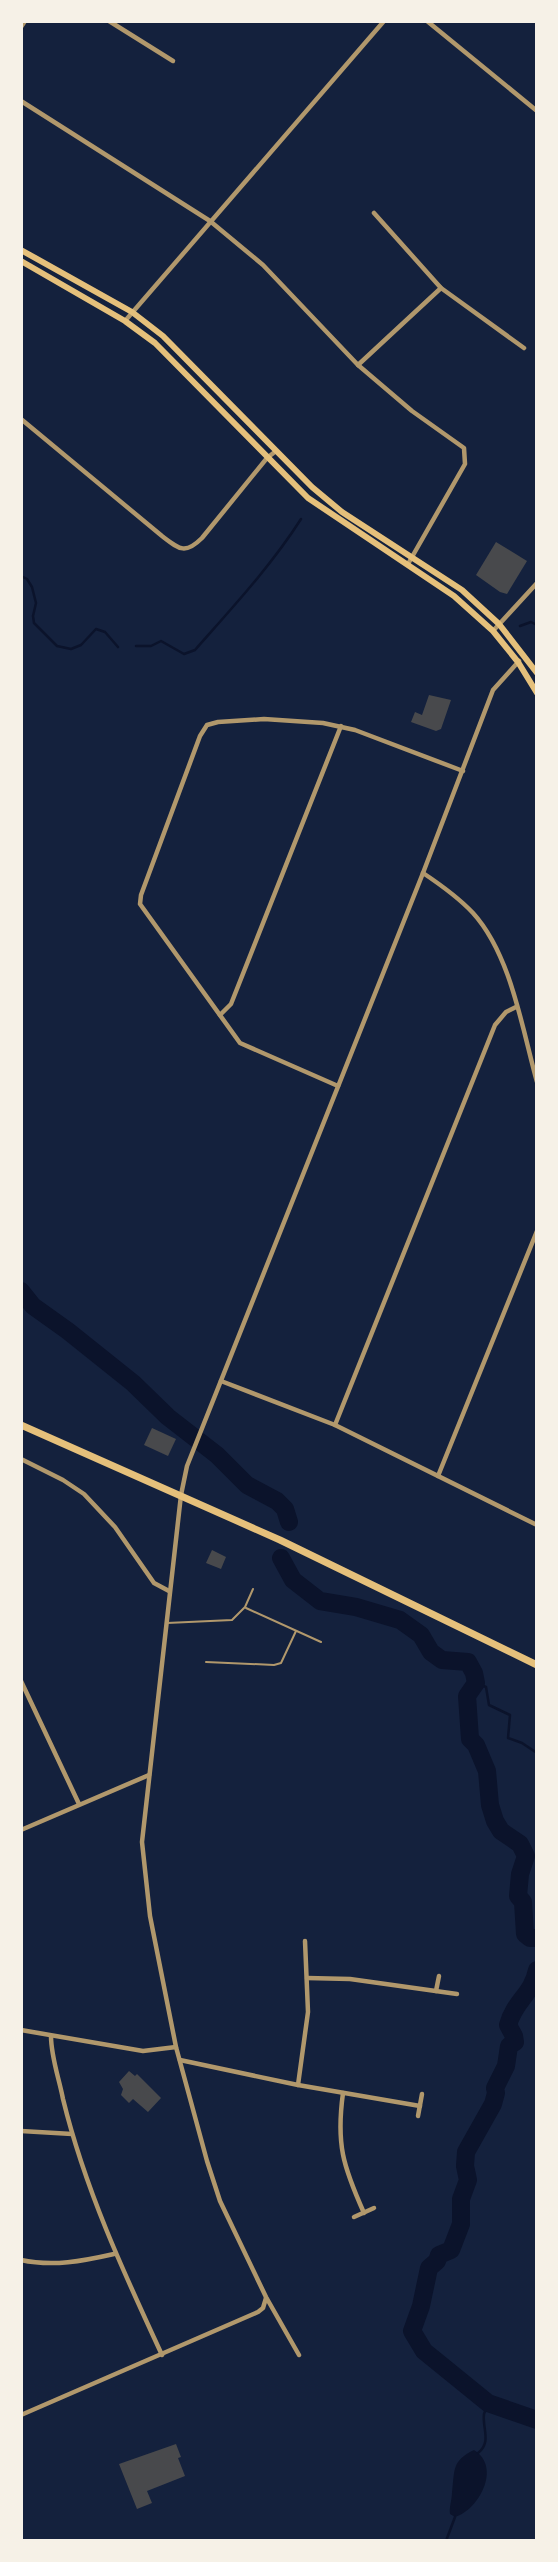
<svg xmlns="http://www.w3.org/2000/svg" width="558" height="2562" font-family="Manrope,sans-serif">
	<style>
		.water { fill: #0b132b }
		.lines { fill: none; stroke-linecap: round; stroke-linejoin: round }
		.stream { stroke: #0b132b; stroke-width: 2.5 }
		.river { stroke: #0b132b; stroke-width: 18 }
		.building { fill: #48494c }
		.service { stroke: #b1986c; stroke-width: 2 }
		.minor { stroke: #b1986c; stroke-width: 4.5 }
		.secondary { stroke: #e5c07b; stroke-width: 6 }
		.trunk { stroke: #e5c07b; stroke-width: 7 }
	</style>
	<rect width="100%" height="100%" fill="#14213d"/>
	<path class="water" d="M474,2450C502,2467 479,2510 455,2517L450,2514C449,2507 452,2500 452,2492C455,2471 451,2461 474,2450Z"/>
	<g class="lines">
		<g class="stream">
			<polyline points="21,576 27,579 32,587 36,603 33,616 34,623 57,646 71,649 81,645 96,629 105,632 118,647"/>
			<polyline points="520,626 531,622 537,625"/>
			<path d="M136,646H151L161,641L184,654L195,650C232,608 271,566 301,519"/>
			<polyline points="476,1683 486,1687 489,1705 510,1715 508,1738 522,1743 537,1753"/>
			<path d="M478,2453C492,2442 482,2428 484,2414C485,2411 487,2407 488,2403"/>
			<polyline points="446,2541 455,2517"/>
		</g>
		<g class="river">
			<polyline points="21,1291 33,1306 68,1331 133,1383 168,1417 217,1455 247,1485 277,1501 285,1509 289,1522"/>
			<polyline points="281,1558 293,1580 320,1601 356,1607 400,1620 421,1635 431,1652 442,1660 468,1662 474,1673 476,1683 467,1696 470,1739 476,1745 487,1771 490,1805 495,1821 501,1831 520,1844 526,1856 520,1874 518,1896 523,1902 525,1934 530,1938 537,1938"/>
			<path d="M537,1970C532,1995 515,2000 508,2025L514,2036L515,2042L509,2046L506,2066L495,2088L496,2093L493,2104L466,2152L465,2166L468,2180L461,2199V2224L451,2250L439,2255L437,2261L429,2268L421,2306L412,2331L424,2351L488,2403L537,2420"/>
		</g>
	</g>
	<g class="building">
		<polygon points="496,542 527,561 507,594 500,592 476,575"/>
		<polygon points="429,695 451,700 441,729 436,731 411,722 415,712 422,715"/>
		<polygon points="152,1428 176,1439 168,1456 144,1445"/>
		<polygon points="212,1550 226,1557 221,1569 206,1563"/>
		<polygon points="129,2071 135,2076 137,2074 161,2098 148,2112 133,2099 129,2103 121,2095 123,2089 119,2082"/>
		<polygon points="176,2444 181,2457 178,2458 185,2476 147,2491 152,2503 137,2509 119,2464"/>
	</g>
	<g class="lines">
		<g class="service">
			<polyline points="246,1608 321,1642"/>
			<polyline points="167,1623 232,1620 245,1607 253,1589"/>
			<polyline points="206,1662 274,1665 281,1663 296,1631"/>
		</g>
		<g class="minor">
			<polyline points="109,21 173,61"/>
			<polyline points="427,21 537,111"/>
			<polyline points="21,27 25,21"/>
			<polyline points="21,101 210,221 263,265 358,365 412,411 464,448 465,464 408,564"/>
			<polyline points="374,213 441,288 524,348"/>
			<polyline points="125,321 384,21"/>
			<polyline points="358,365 441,288"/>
			<path d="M21,419L162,536C179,549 185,555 202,538L267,458L276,451"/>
			<polyline points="493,631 537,583"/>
			<path d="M423,873C441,885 458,897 473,913C511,955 522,1028 537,1082"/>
			<polyline points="220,1015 231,1004 341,726"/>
			<polyline points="338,1086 240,1043 140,904 141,895 200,736 207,725 218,722 264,719 323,723 355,730 463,771"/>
			<polyline points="221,1381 335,1425 537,1525"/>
			<polyline points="335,1425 495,1025 506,1012 516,1007"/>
			<polyline points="21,1459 63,1480 84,1494 115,1527 154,1583 169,1591"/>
			<polyline points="438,1476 537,1231"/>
			<polyline points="21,1681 79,1804"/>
			<polyline points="21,1830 149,1775"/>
			<polyline points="307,1978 350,1979 457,1994"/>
			<polyline points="436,1991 439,1976"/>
			<polyline points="21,2030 143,2051 176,2047"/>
			<path d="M51,2036C51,2057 59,2078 63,2099C85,2189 123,2271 162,2355"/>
			<polyline points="180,2060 298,2085 420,2106"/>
			<polyline points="298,2085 308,2012 305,1941"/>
			<path d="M343,2093C336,2144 343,2166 364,2213"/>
			<polyline points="418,2116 422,2094"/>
			<polyline points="21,2131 72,2134"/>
			<polyline points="354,2217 374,2208"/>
			<path d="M21,2260C53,2267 83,2261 114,2254"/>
			<polyline points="299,2355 266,2297 220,2201 207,2161 176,2047 150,1916 142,1842 181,1495 187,1466 423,873 493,690 519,661"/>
			<polyline points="21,2415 258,2312 263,2308 266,2298"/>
		</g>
		<g class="secondary">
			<polyline points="21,250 132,312 163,336 312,487 342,512 462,590 499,624 537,673"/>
			<polyline points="21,261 125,321 155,343 308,498 454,596 493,631 518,662 537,693"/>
		</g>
		<polyline class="trunk" points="21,1425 280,1540 537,1665"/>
	</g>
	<rect width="558" height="2562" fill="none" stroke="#f6f1e7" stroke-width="46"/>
</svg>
